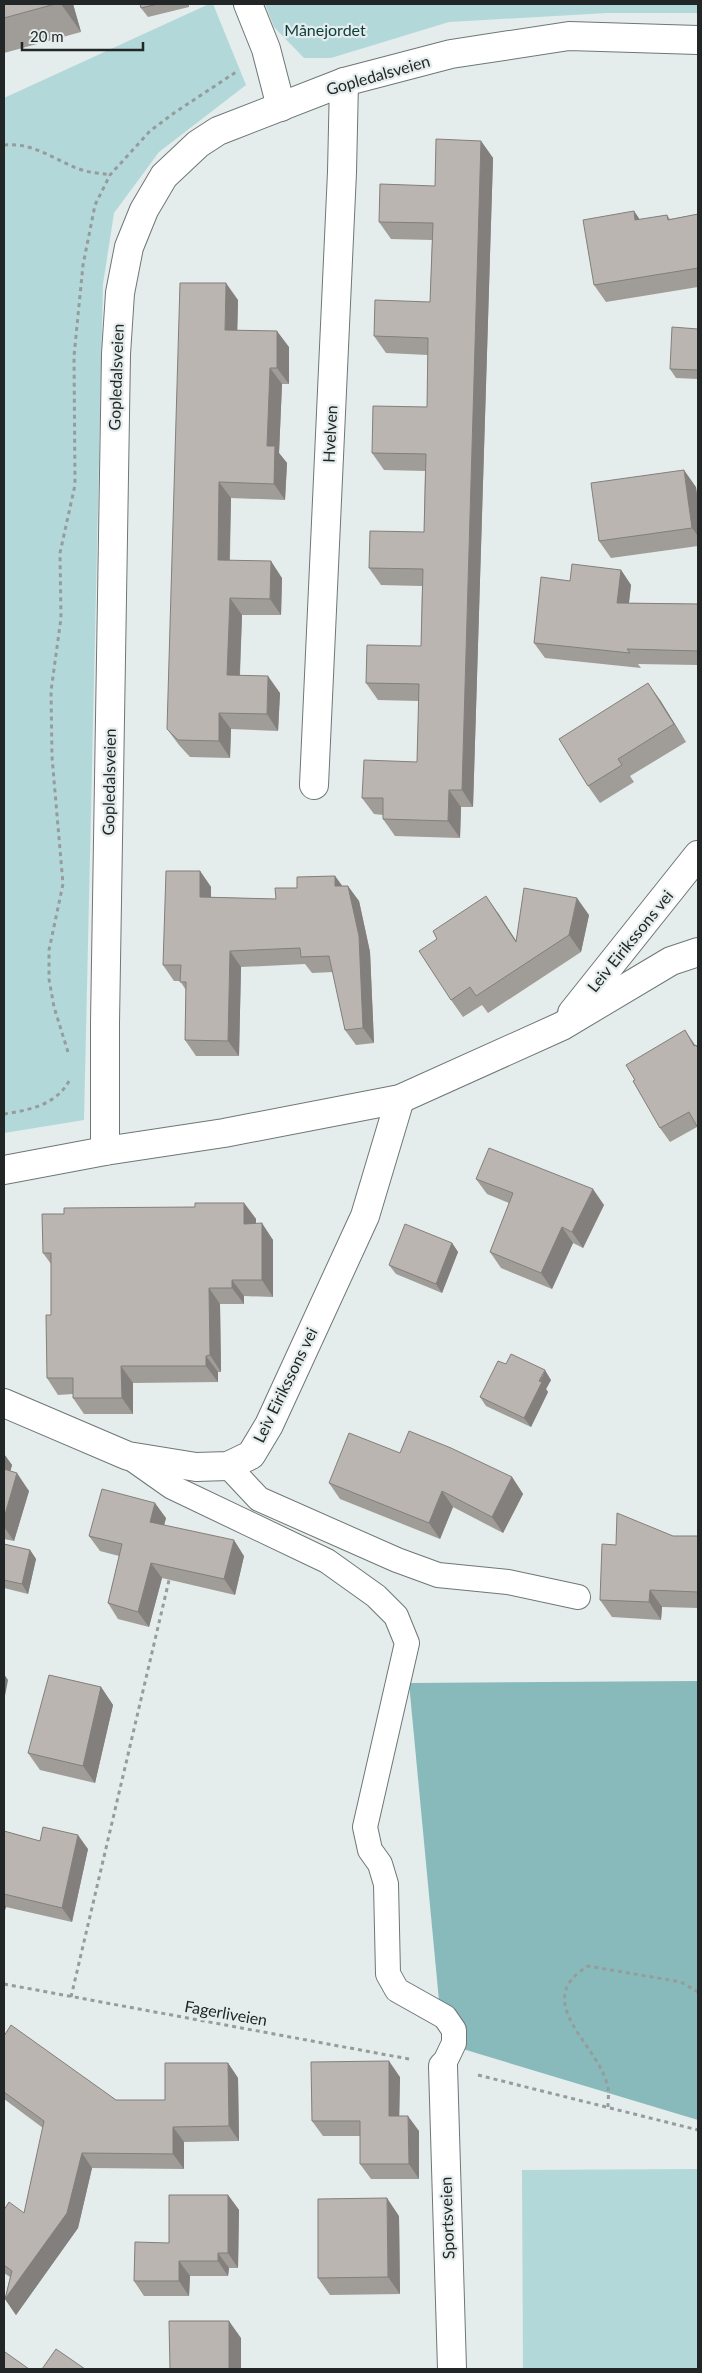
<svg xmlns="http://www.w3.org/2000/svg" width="702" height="2373" font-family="Lato,sans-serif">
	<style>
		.green { fill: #b3d8da }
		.forest { fill: #88babc }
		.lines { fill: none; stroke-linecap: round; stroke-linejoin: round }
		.service-casing { stroke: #6f7676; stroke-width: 26 }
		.minor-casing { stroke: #6f7676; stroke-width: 30 }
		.path { stroke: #969c9c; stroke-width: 3; stroke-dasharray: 4 4; stroke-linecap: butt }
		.service { stroke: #fff; stroke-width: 24 }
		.minor { stroke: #fff; stroke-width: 28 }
		.wall { fill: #a09c98 }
		.shaded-wall { fill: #827f7c }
		.building { fill: #bab5b1; stroke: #827f7c }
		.labels { text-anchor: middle; stroke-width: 4.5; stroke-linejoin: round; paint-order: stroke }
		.park-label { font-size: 16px; fill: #0b3c3e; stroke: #e4ecec }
		.street-label { font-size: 16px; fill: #232626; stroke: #e4ecec }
	</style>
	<rect width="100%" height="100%" fill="#e4ecec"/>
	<g class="green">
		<polygon points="209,4 213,4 246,85 159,152 114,213 103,284 84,1120 4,1133 4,98"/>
		<polygon points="265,4 698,4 698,13 607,13 449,22 331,58 304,58 274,27"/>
		<polygon points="698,2169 698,2369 523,2369 522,2170"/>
	</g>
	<polygon class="forest" points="698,1681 698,2120 443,2043 409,1683"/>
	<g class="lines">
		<defs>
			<g id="service">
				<polyline points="128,1456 172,1487 327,1561 376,1596 396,1616 407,1643 365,1827 370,1850 380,1864 386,1884 388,1974 397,1990 445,2017 454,2030 454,2043 443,2066"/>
				<polyline points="228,1466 259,1499 397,1560 438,1575 508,1582 578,1597"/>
			</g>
			<g id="minor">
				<polyline points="248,4 266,49 281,107"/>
				<polyline points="314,785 342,172 344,82"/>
				<polyline points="572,1013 698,855"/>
				<polyline points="105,1151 105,1023 116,354 120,293 129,247 144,210 164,176 198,144 218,131 344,82 451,54 569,36 698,40"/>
				<polyline points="4,1170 105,1151 224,1133 400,1099 562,1026 671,961 698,952"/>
				<polyline points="4,1403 128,1456 196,1467 228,1466 251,1455 269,1425 365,1216 400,1099"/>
				<polyline points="443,2066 452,2369"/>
			</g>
		</defs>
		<use href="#service" class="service-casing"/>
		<use href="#minor" class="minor-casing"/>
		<g class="path">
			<path d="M4,145C35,142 55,161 82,170C91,173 101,173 110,175"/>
			<polyline points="68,1052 54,1007 49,979 49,950 63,884 52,757 51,691 61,618 60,553 75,485 74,356 83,265 95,205 110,175 150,131 174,113 236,72"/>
			<path d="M4,1114C29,1110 56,1105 69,1081"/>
			<polyline points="4,1984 409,2059"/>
			<polyline points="71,1997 170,1576"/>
			<polyline points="478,2075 698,2130"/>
			<path d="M608,2107C608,2101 609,2094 608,2088C601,2046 528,2002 588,1966L681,1982L698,1992"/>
		</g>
		<use href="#service" class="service"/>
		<use href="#minor" class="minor"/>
	</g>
	<g class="wall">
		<polygon points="4,4 73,4 81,32 4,53"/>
		<polygon points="140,4 189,4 189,7 148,17 141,8"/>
		<polygon points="481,141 493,158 473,807 461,807 460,838 395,836 383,819 383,815 374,814 362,798 417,762 419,701 378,700 366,683 421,646 422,586 381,585 369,568 424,532 425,471 384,470 372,453 427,407 428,355 386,353 374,336 430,302 432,240 391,239 379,222 435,186"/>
		<polygon points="634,211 640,220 667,215 670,219 698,214 698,287 606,302 594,285"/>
		<polygon points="238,300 237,330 289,347 289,384 282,384 279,453 287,463 285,500 231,498 230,560 282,578 281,615 242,615 240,675 280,693 278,731 231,729 230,758 190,757 179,745 167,729"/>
		<polygon points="698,329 698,379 676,378 670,369"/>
		<polygon points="696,487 698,502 698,546 611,558 599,541"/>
		<polygon points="621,570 631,585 629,603 698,604 698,665 638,664 641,668 545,658 534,643 570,581"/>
		<polygon points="660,700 686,742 630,776 634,782 600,803 588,786"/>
		<polygon points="200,871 211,887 211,897 276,899 297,888 335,876 342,886 359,901 370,952 374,1043 356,1045 345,1030 333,972 312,973 305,964 241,967 239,1056 196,1056 185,1040 186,990 180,981 174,981 163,965"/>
		<polygon points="498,913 516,941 589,915 581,952 488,1013 482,1005 463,1017 451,1000"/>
		<polygon points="685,1030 697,1127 670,1142 660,1128"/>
		<polygon points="476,1179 604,1205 583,1248 573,1243 552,1289 501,1268 490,1252 509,1203 487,1194"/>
		<polygon points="244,1203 256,1219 256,1223 273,1240 273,1297 244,1296 244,1304 220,1304 221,1372 218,1372 218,1382 133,1383 133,1414 84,1414 73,1398 73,1394 58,1395 47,1378 51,1315 51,1264 43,1253 64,1214 195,1207"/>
		<polygon points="452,1243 458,1252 442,1293 396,1274 389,1265"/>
		<polygon points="506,1364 551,1380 546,1389 548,1392 531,1427 486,1406 480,1397"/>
		<polygon points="400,1453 512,1477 523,1494 503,1533 453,1507 440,1539 340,1499 329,1483"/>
		<polygon points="4,1454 12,1465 10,1471 29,1491 14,1541 4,1539"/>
		<polygon points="166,1518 164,1525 244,1556 235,1595 162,1578 149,1627 118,1619 108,1603 119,1556 100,1551 89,1536"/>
		<polygon points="673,1536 698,1536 698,1608 662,1607 661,1620 612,1617 600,1600 616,1545"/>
		<polygon points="4,1544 30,1550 36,1559 28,1594 4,1588"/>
		<polygon points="101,1687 113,1705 95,1783 40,1770 28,1753"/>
		<polygon points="4,1831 40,1841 88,1849 72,1922 6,1907 4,1913"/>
		<polygon points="4,2036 116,2100 165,2100 228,2063 238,2078 239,2141 184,2142 184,2169 92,2168 78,2228 16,2315 5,2299 10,2277 4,2273 4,2210 24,2213 43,2128 4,2099"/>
		<polygon points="400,2077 399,2116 419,2131 419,2179 371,2179 360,2164 360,2136 323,2136 312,2121"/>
		<polygon points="228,2195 239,2210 238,2268 229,2268 228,2276 190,2276 189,2296 144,2296 134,2281 169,2243"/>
		<polygon points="399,2216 400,2294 330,2295 318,2278"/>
	</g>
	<g class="shaded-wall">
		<polygon points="61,4 73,4 81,32"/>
		<polygon points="481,141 493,158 473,807 462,790"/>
		<polygon points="634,211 646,229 635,220"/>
		<polygon points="226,283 238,300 237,346 225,330"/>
		<polygon points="277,331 289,347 289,384 277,368"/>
		<polygon points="270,368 282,384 279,453 287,463 285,500 274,484 267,446"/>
		<polygon points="684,470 696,487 698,502 698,536 692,528"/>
		<polygon points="219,482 231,498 229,576 218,560"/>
		<polygon points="271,561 282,578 281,615 270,599"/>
		<polygon points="621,570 631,585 627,618 617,603"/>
		<polygon points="230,598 242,615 239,691 227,675"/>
		<polygon points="268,676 280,693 278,731 267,714"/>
		<polygon points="648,683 660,700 686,742 674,724"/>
		<polygon points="219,713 231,729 230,758 219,741"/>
		<polygon points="449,790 461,807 460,838 448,821"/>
		<polygon points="200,871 211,887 211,912 200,897"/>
		<polygon points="335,876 346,891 335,886"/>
		<polygon points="348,886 359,901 370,952 374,1043 363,1028"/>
		<polygon points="486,896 498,913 528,959 516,942"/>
		<polygon points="577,898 589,915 581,952 569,935"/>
		<polygon points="230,951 241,967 239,1056 228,1041"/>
		<polygon points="685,1030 695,1045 698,1050 694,1046"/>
		<polygon points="593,1189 604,1205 583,1248 572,1232"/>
		<polygon points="244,1203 256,1219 256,1240 244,1224"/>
		<polygon points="262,1223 273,1240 273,1297 262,1280"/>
		<polygon points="562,1227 573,1243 552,1289 541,1273"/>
		<polygon points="452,1243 458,1252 442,1293 436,1284"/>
		<polygon points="232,1280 244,1296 244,1304 232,1288"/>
		<polygon points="209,1288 220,1304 221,1372 210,1355"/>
		<polygon points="206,1356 218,1372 218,1382 206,1366"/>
		<polygon points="121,1366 133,1383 133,1414 122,1398"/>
		<polygon points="545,1370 551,1380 546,1389 548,1392 531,1427 524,1418"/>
		<polygon points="4,1454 12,1465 7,1484 4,1480"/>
		<polygon points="17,1473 29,1491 14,1541 4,1527 4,1518"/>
		<polygon points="512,1477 523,1494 503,1533 492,1517"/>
		<polygon points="442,1491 453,1507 440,1539 429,1523"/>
		<polygon points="155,1503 166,1518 161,1537 150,1522"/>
		<polygon points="234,1540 244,1556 235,1595 224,1579"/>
		<polygon points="30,1550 36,1559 28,1594 22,1584"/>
		<polygon points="151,1563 162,1578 149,1627 138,1612"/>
		<polygon points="650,1590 662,1607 661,1620 649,1602"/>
		<polygon points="4,1674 8,1680 4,1701"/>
		<polygon points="101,1687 113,1705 95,1783 83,1766"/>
		<polygon points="78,1835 88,1849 72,1922 62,1908"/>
		<polygon points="4,1903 6,1907 4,1913"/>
		<polygon points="389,2061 400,2077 399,2131 389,2116"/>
		<polygon points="228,2063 238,2078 239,2141 229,2126"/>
		<polygon points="408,2116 419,2131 419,2179 409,2164"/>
		<polygon points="173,2127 184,2142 184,2169 173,2154"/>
		<polygon points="82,2153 92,2168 78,2228 16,2315 5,2299"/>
		<polygon points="228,2195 239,2210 238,2268 228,2253"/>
		<polygon points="387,2198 399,2216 400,2294 388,2277"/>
		<polygon points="218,2253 229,2268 228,2276 218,2261"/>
		<polygon points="179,2261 190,2276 189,2296 179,2281"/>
		<polygon points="229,2321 241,2338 241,2369 229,2369"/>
	</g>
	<g class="building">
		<polygon points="4,4 55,4 4,18"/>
		<polygon points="140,4 158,4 141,8"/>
		<polygon points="436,139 481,141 462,790 449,790 448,821 383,819 383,798 362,798 364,760 417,762 419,684 366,683 367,645 421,646 423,569 369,568 370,531 424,532 426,454 372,453 373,406 427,407 428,338 374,336 375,300 430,302 433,223 379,222 380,184 435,186"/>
		<polygon points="634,211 635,220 667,215 668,220 698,214 698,268 594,285 583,220"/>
		<polygon points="180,283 226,283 225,330 277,331 277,368 270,368 267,446 275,446 274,484 219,482 218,560 271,561 270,599 230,598 227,675 268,676 267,714 219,713 219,741 178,740 167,729"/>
		<polygon points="672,327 698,329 698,370 670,369"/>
		<polygon points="684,470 692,528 599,541 591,483"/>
		<polygon points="572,564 621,570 617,603 698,604 698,651 627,649 630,653 534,643 541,577 570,581"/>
		<polygon points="648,683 674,724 618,759 622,765 588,786 559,739"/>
		<polygon points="166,871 200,871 200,897 276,899 275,888 297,888 297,877 335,876 335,886 348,886 359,936 363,1028 345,1030 329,956 301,957 300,948 230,951 228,1041 185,1040 186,982 180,982 181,965 163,965"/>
		<polygon points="524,888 577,898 569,935 476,996 470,987 451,1000 419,951 437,939 433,931 486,896 516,942"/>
		<polygon points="685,1030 694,1046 696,1045 697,1047 698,1046 698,1128 689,1112 660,1128 633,1081 635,1080 626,1065"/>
		<polygon points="489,1148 593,1189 572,1232 562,1227 541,1273 490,1252 513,1193 476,1179"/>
		<polygon points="195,1203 244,1203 244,1224 262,1223 262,1280 232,1280 232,1288 209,1288 210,1355 206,1356 206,1366 121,1366 122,1398 73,1398 73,1378 47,1378 46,1315 51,1315 51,1253 43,1253 42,1214 64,1214 64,1208 195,1207"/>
		<polygon points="405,1224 452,1243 436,1284 389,1265"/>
		<polygon points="511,1354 545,1370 539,1381 542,1382 524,1418 480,1397 498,1361 506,1364"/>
		<polygon points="409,1431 451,1448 512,1477 492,1517 442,1491 429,1523 329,1483 349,1433 400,1453"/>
		<polygon points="4,1469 17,1473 4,1518"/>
		<polygon points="102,1489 155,1503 150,1522 234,1540 224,1579 151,1563 138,1612 108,1603 122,1544 89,1536"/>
		<polygon points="617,1513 673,1536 698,1536 698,1592 650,1590 649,1602 600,1600 602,1544 616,1545"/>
		<polygon points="4,1544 30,1550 22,1584 4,1580"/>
		<polygon points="49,1675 101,1687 83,1766 28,1753"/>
		<polygon points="43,1827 78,1835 62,1908 4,1894 4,1831 40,1841"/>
		<polygon points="11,2025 116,2100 165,2100 165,2063 228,2063 229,2126 173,2127 173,2154 82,2153 67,2213 5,2299 12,2271 4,2265 4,2210 9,2202 24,2213 44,2121 4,2092 4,2036"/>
		<polygon points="389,2061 389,2116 408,2116 409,2164 360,2164 360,2121 312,2121 311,2062"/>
		<polygon points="169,2195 228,2195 228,2253 218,2253 218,2261 179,2261 179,2281 134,2281 135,2242 169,2243"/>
		<polygon points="387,2198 388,2277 318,2278 318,2199"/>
		<polygon points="169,2321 229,2321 229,2369 170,2369"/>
		<polygon points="56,2349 85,2369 42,2369"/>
		<polygon points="5,2352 29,2369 4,2369 4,2354"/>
	</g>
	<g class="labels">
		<g class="park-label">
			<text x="325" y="36">Månejordet</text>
		</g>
		<g class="street-label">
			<text transform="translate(378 75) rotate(-16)" y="6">Gopledalsveien</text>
			<text transform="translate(116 377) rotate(-88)" y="6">Gopledalsveien</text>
			<text transform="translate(330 434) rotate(-87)" y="6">Hvelven</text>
			<text transform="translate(109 782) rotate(-89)" y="6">Gopledalsveien</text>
			<text transform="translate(630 941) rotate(-51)" y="6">Leiv Eirikssons vei</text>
			<text transform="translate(285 1385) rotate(-64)" y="6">Leiv Eirikssons vei</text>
			<text transform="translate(226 2013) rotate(10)" y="6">Fagerliveien</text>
			<text transform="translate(447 2218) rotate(-92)" y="6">Sportsveien</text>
		</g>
	</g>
	<rect width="702" height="2373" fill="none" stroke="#232626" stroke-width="10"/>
	<path d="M22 42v8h121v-8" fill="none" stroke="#232626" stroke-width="2.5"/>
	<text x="30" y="42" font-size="15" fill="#232626" stroke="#e4ecec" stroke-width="4" paint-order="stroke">20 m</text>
</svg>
